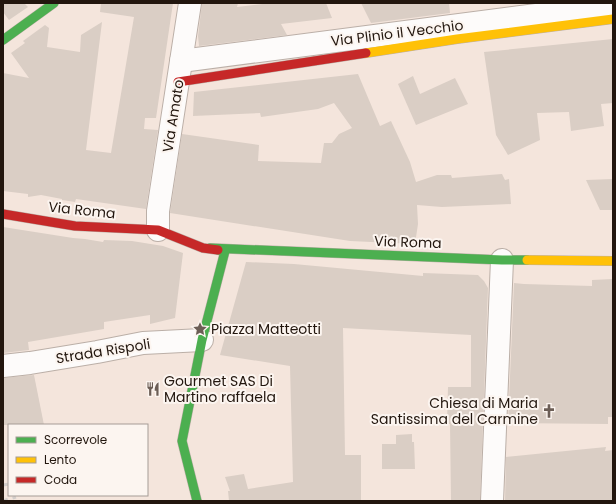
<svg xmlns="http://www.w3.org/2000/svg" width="616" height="504" font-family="Poppins,sans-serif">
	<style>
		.building { fill: #dacec5 }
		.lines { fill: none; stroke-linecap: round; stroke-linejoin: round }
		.street-casing { stroke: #bbafa7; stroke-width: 24 }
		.fast-casing { stroke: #bbafa7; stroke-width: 10 }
		.slow-casing { stroke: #bbafa7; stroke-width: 10 }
		.jam-casing { stroke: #bbafa7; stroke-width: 10 }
		.street { stroke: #fdfbfa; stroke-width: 22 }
		.fast { stroke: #4caf50; stroke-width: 9 }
		.slow { stroke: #ffc107; stroke-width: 9 }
		.jam { stroke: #c62828; stroke-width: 9 }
		.rail { stroke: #d2cdca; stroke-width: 3; stroke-dasharray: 5 5; stroke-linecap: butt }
		.labels { text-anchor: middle; stroke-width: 4; stroke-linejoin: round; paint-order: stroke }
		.street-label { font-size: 14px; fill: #22160e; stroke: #fcf5f0 }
		.poi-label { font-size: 14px; fill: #22160e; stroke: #fcf5f0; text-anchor: start }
	</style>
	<rect width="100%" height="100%" fill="#f4e5dc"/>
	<g class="building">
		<polygon points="3,3 24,3 28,7 9,20 3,12"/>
		<polygon points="101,3 173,3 156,118 145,118 144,129 158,130 146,209 76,199 75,202 62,200 62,199 41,195 28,197 28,194 3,191 3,73 29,78 11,53 25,43 23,41 45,25 49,28 47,47 80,52 81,35 102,22 86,150 111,153 134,17 100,12"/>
		<polygon points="202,3 238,3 237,7 271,3 326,3 332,18 281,24 287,35 199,46 198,36"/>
		<polygon points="361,3 449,3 450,13 371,23"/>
		<polygon points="613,39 613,103 601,104 604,126 571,131 569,112 537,113 540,140 508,155 496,135 484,52"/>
		<polygon points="358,74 380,126 391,121 410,162 416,182 437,175 451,175 452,178 502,174 505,180 509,179 511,204 442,207 417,205 418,224 415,244 350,241 170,213 182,134 259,145 258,161 321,163 324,143 332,143 339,134 352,128 334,103 318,109 261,117 260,113 193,116 194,92"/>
		<polygon points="413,76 420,94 455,78 468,104 416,125 398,84"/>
		<polygon points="613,179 613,210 600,210 586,180"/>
		<polygon points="3,227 73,238 85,239 103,242 104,240 132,241 163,246 183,253 175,318 150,324 150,315 104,322 104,329 28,342 29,350 3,353"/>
		<polygon points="246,262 294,264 423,276 423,273 478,275 484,281 488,288 480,501 451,501 450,424 447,424 448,387 471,387 471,335 343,328 345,455 361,455 361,501 229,501 228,491 230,491 225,477 244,474 248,489 293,482 290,366 220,355"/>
		<polygon points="613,279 613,417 608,417 608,424 508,423 514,283 524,284 592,286 592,280"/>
		<polygon points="34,375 44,425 3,425 3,378"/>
		<polygon points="412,434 412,442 414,442 415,469 382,469 382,444 396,444 396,435"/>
		<polygon points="606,447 605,451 613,450 613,501 505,501 506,457"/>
	</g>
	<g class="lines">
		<defs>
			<g id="street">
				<polyline points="181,61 613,5"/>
				<polyline points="158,230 158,211 190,3"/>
				<polyline points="3,366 30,363 97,352 143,343 202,340"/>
				<polyline points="492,501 502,260"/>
			</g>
			<g id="fast">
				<polyline points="3,40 54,3"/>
				<polyline points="210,248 502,260 527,260"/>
				<polyline points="197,501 182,441 202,340 225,251 218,250"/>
			</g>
			<g id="slow">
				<polyline points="366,53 457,39 613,19"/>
				<polyline points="527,260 613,261"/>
			</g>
			<g id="jam">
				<polyline points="178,82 366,53"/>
				<polyline points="3,214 75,226 158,230 203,248 218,250"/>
			</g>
		</defs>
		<use href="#street" class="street-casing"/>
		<use href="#fast" class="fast-casing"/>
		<use href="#slow" class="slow-casing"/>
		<use href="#jam" class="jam-casing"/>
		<use href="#street" class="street"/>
		<use href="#fast" class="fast"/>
		<use href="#slow" class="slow"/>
		<use href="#jam" class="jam"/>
		<g class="rail">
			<polyline points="3,485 9,484"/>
			<polyline points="3,501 16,497"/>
		</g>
	</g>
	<defs>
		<symbol id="sight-bare" viewBox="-9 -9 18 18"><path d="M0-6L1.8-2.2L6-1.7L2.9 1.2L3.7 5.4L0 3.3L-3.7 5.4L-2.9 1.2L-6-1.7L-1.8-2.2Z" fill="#6c5e56" stroke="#fcf5f0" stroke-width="2.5" paint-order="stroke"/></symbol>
		<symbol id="restaurant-bare" viewBox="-9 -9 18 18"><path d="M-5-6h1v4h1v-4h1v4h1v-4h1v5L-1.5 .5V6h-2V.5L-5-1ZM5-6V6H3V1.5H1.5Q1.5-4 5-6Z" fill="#6c5e56" stroke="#fcf5f0" stroke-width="2.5" paint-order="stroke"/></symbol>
		<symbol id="church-bare" viewBox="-9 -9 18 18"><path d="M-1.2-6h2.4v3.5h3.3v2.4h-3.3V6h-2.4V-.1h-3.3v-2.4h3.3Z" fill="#6c5e56" stroke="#fcf5f0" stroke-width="2.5" paint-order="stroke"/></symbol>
	</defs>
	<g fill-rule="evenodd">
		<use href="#sight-bare" x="190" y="319" width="20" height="20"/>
		<use href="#restaurant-bare" x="143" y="379" width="20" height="20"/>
		<use href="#church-bare" x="539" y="401" width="20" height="20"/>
	</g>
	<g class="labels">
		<g class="street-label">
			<text transform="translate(397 33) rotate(-7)" y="5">Via Plinio il Vecchio</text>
			<text transform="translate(173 116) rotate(-81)" y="5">Via Amato</text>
			<text transform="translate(82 210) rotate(6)" y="5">Via Roma</text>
			<text transform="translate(408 242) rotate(2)" y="5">Via Roma</text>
			<text transform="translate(103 351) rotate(-9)" y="5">Strada Rispoli</text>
		</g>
		<g class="poi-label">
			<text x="211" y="334">Piazza Matteotti</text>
			<text x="164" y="386">Gourmet SAS Di<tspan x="164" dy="16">Martino raffaela</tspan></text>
			<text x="538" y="408" text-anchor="end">Chiesa di Maria<tspan x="538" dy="16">Santissima del Carmine</tspan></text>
		</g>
	</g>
	<rect width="616" height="504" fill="none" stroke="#22160e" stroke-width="8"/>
	<rect x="8" y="424" width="140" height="72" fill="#fcf5f0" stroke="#a59c96"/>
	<rect x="16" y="437" width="20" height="6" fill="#4caf50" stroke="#a59c96"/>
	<text x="44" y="444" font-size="12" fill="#22160e">Scorrevole</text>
	<rect x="16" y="457" width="20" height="6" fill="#ffc107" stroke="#a59c96"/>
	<text x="44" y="464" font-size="12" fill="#22160e">Lento</text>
	<rect x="16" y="477" width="20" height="6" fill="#c62828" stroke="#a59c96"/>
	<text x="44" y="484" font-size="12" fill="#22160e">Coda</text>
</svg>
